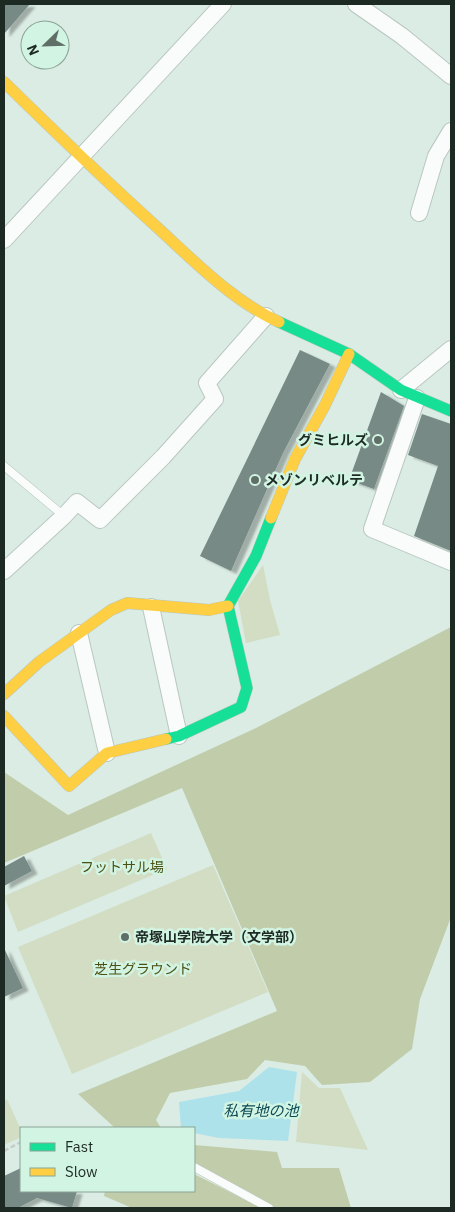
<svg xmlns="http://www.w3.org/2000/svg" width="455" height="1212" font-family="'IBM Plex Sans','Noto Sans JP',sans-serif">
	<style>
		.green { fill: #d2ddc4 }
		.forest { fill: #c1ccab }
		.water { fill: #ade2ea }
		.building { fill: #788a86; filter: url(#shadow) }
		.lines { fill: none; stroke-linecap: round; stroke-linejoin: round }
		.lane-casing { stroke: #b9c7c0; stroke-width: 9 }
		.street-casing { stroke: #b9c7c0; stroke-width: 18 }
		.fast-casing { stroke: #b9c7c0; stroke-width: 12 }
		.slow-casing { stroke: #b9c7c0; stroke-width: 12 }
		.path { stroke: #c5ccc9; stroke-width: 2.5; stroke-dasharray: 5 2.5; stroke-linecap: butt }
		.lane { stroke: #f9fcfb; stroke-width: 8 }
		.street { stroke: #f9fcfb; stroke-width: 16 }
		.fast { stroke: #16e098; stroke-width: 11 }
		.slow { stroke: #ffcf43; stroke-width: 11 }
		.poi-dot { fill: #5f6e66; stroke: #d2f4e3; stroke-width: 2 }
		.labels { text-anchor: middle; stroke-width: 5; stroke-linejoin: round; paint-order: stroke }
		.poi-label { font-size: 14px; font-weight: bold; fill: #1d2a23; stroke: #d2f4e3; text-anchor: start }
		.park-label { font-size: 14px; fill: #4d5014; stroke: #d2f4e3 }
		.water-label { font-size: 15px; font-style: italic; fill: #0c4954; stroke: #d2f4e3 }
	</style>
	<defs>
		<filter id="shadow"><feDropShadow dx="5.5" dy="3" stdDeviation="1" flood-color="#0004"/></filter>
	</defs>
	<rect width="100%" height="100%" fill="#daece3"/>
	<g class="green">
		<polygon points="263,565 270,600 280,635 246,643 238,601"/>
		<polygon points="151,833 167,869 18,932 4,896"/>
		<polygon points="213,865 268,992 72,1074 18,947"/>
		<polygon points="302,1072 319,1088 340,1088 368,1150 296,1142"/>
		<polygon points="7,1099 21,1130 21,1137 4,1145 4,1101"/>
	</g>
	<g class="forest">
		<polygon points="451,627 451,917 420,999 412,1049 370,1082 322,1085 305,1066 265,1060 247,1079 170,1093 156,1120 161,1128 115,1128 78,1094 277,1011 182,788 4,863 4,772 68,815 256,728"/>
		<polygon points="194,1145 277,1152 282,1168 339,1168 351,1208 269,1208 194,1167"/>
		<polygon points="194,1174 262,1208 132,1208 104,1196 105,1191 194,1191"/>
	</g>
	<polygon class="water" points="269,1067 297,1072 288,1141 219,1138 194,1133 194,1128 181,1128 179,1102 239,1091"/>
	<g class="building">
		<polygon points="4,4 30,4 4,34"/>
		<polygon points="300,350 330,364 283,453 231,571 200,556"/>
		<polygon points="381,392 404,406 374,489 349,480"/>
		<polygon points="422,414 451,424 451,551 414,536 438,466 408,455"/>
		<polygon points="24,856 32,871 4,886 4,867"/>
		<polygon points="4,948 23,988 4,997"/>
		<polygon points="21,1168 21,1191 77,1191 72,1208 37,1198 18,1208 4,1208 4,1176"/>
	</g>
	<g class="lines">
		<defs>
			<g id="lane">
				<polyline points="4,466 64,516"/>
				<polyline points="194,1167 269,1208"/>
			</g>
			<g id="street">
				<polyline points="356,4 402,36 451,76"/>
				<polyline points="419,213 436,156 451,131"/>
				<polyline points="4,240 223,4"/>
				<polyline points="401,390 451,349"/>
				<polyline points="417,398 372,529 451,562"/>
				<polyline points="4,571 64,516 77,502 100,520 163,457 215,399 207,383 266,316"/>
				<polyline points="151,607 179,736"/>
				<polyline points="79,633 107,753"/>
			</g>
			<g id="fast">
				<polyline points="279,322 349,354 401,390 451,411"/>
				<polyline points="166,739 179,736 241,707 247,688 228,606 256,556 271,518"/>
			</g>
			<g id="slow">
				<path d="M4,82C55,132 106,181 159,229C196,263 233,301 279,322"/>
				<polyline points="271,518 295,459 325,405 349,354"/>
				<polyline points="4,694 39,662 111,610 127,603 209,610 228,606"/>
				<polyline points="4,716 69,786 107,753 166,739"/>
			</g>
		</defs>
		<use href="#lane" class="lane-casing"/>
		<use href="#street" class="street-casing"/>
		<use href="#fast" class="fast-casing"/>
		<use href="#slow" class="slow-casing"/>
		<polyline class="path" points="4,1151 21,1142"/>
		<use href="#lane" class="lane"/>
		<use href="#street" class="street"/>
		<use href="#fast" class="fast"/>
		<use href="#slow" class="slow"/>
	</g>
	<g class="poi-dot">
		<circle cx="378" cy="440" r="5"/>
		<circle cx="255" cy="480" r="5"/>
		<circle cx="125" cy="937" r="5"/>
	</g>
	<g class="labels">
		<g class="poi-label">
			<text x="368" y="445" text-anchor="end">グミヒルズ</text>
			<text x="265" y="485">メゾンリベルテ</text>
			<text x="135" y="942">帝塚山学院大学（文学部）</text>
		</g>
		<g class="park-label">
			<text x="122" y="872">フットサル場</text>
			<text x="143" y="974">芝生グラウンド</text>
		</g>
		<g class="water-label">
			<text x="261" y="1116">私有地の池</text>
		</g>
	</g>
	<rect width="455" height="1212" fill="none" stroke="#1d2a23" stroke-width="10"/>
	<rect x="20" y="1127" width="175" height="65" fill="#d2f4e3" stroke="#8aa396"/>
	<rect x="30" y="1143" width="25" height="8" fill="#16e098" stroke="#8aa396"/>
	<text x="65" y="1152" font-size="15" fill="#1d2a23">Fast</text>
	<rect x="30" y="1168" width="25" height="8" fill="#ffcf43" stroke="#8aa396"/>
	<text x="65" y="1177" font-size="15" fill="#1d2a23">Slow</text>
	<g transform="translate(45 45) rotate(247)"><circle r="24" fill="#d2f4e3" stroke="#8aa396"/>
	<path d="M0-4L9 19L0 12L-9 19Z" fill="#5f6e66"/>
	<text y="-8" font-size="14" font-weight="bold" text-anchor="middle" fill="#1d2a23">N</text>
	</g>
</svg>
